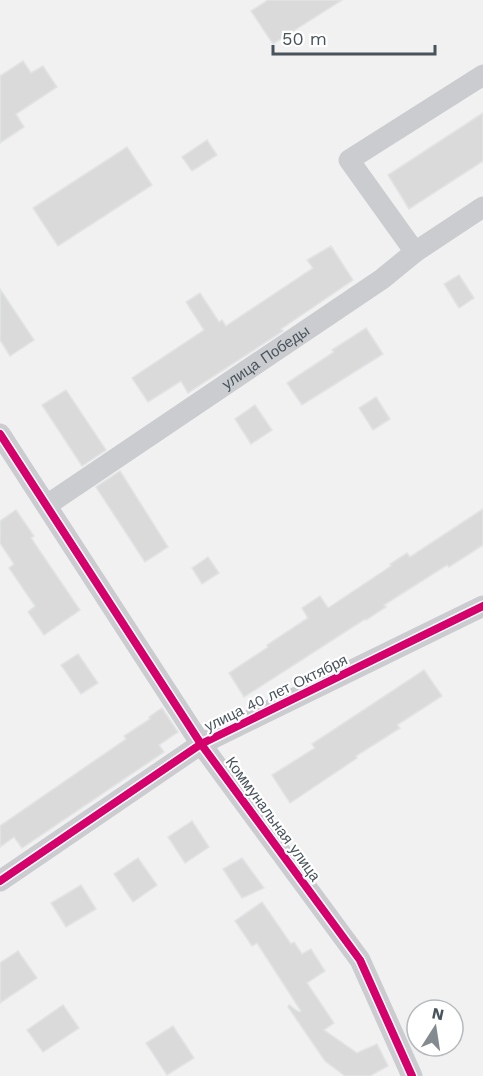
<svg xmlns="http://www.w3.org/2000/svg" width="483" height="1076" font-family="'Work Sans',sans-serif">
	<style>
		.building { fill: #dadadb; stroke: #e2e3e4; stroke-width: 1.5 }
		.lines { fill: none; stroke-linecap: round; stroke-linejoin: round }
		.minor { stroke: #cacccf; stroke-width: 21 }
		.cycleway-casing { stroke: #fff; stroke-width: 11 }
		.cycleway { stroke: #d6006c; stroke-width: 8 }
		.labels { text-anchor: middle; stroke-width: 4.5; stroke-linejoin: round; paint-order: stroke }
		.street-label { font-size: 15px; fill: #48535c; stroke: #fff }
	</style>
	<rect width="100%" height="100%" fill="#f1f1f1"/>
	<g class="building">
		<polygon points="268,0 342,0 273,44 251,11"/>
		<polygon points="23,61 31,73 43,66 57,87 16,114 24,127 0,143 0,76"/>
		<polygon points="483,113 483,161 409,209 388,175"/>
		<polygon points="207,140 217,155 192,171 182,157"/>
		<polygon points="127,147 152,185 58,246 33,208"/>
		<polygon points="331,246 353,280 281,329 283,331 188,393 181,381 148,402 132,378 204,330 186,302 200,293 219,322 222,320 226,326 313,268 307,260"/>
		<polygon points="459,275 474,298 459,308 444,284"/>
		<polygon points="0,289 34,340 10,356 0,340"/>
		<polygon points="366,328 383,354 302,405 287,383 334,352 332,350"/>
		<polygon points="66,390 106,450 82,466 42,405"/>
		<polygon points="376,397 390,419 373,430 359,408"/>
		<polygon points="255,405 272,430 251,444 235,419"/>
		<polygon points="120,471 168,547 145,562 96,487"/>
		<polygon points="483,509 483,545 449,567 447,565 384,605 386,607 366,620 365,619 244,697 229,673 268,647 267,645 308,618 302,608 320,596 328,608 391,566 390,564 407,553 410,557"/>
		<polygon points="16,510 34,536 31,538 80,610 44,635 28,612 35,606 9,568 14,564 0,543 0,521"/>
		<polygon points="208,557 219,573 202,584 192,568"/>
		<polygon points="78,654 98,683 81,694 61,665"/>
		<polygon points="424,670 442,696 397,725 400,728 356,756 357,758 290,803 272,775 315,748 312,744"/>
		<polygon points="162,708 178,732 159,745 164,752 22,848 14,837 0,847 0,826 126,739 124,736 150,719 149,717"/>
		<polygon points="192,821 209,847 185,863 168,837"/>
		<polygon points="138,858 157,885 133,902 114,874"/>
		<polygon points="242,858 264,888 242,898 223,869"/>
		<polygon points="81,885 96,909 66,927 51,903"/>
		<polygon points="262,902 291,944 294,942 302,954 311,949 325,971 307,983 334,1023 324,1030 357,1053 377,1044 388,1066 370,1076 345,1076 325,1061 288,1007 289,1005 299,1012 301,1011 257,943 252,946 235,921"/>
		<polygon points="18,951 37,978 0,1003 0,963"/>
		<polygon points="63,1005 79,1028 43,1052 27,1030"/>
		<polygon points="173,1026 194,1058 167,1075 146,1043"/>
	</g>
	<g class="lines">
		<g class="minor">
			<polyline points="415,252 349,160 483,75"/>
			<polyline points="0,434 201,744 360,960 412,1076"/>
			<path id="s1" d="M47,505L382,279L415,252L483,207"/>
			<polyline points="0,881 201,744 483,606"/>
		</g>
		<defs>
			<g id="cycleway">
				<polyline points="0,434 201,744 360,960 412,1076"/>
				<polyline points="0,881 201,744 483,606"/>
			</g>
		</defs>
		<use href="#cycleway" class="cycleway-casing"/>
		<use href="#cycleway" class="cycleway"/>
	</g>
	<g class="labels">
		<g class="street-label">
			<text dy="5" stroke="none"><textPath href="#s1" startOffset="264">улица Победы</textPath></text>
			<text transform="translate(276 693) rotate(-26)" y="5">улица 40 лет Октября</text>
			<text transform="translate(273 819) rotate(54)" y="5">Коммунальная улица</text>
		</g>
	</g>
	<g transform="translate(435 1028) rotate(12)"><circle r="28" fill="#ffffff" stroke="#b6babe" stroke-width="1.5"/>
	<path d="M0-4.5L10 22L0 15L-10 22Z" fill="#838a90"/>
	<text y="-9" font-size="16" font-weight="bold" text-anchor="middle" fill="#48535c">N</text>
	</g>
	<path d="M273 45v9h162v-9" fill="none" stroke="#48535c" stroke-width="3"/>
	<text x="282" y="45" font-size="18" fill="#48535c" stroke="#ffffff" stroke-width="4.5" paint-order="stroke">50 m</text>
</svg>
